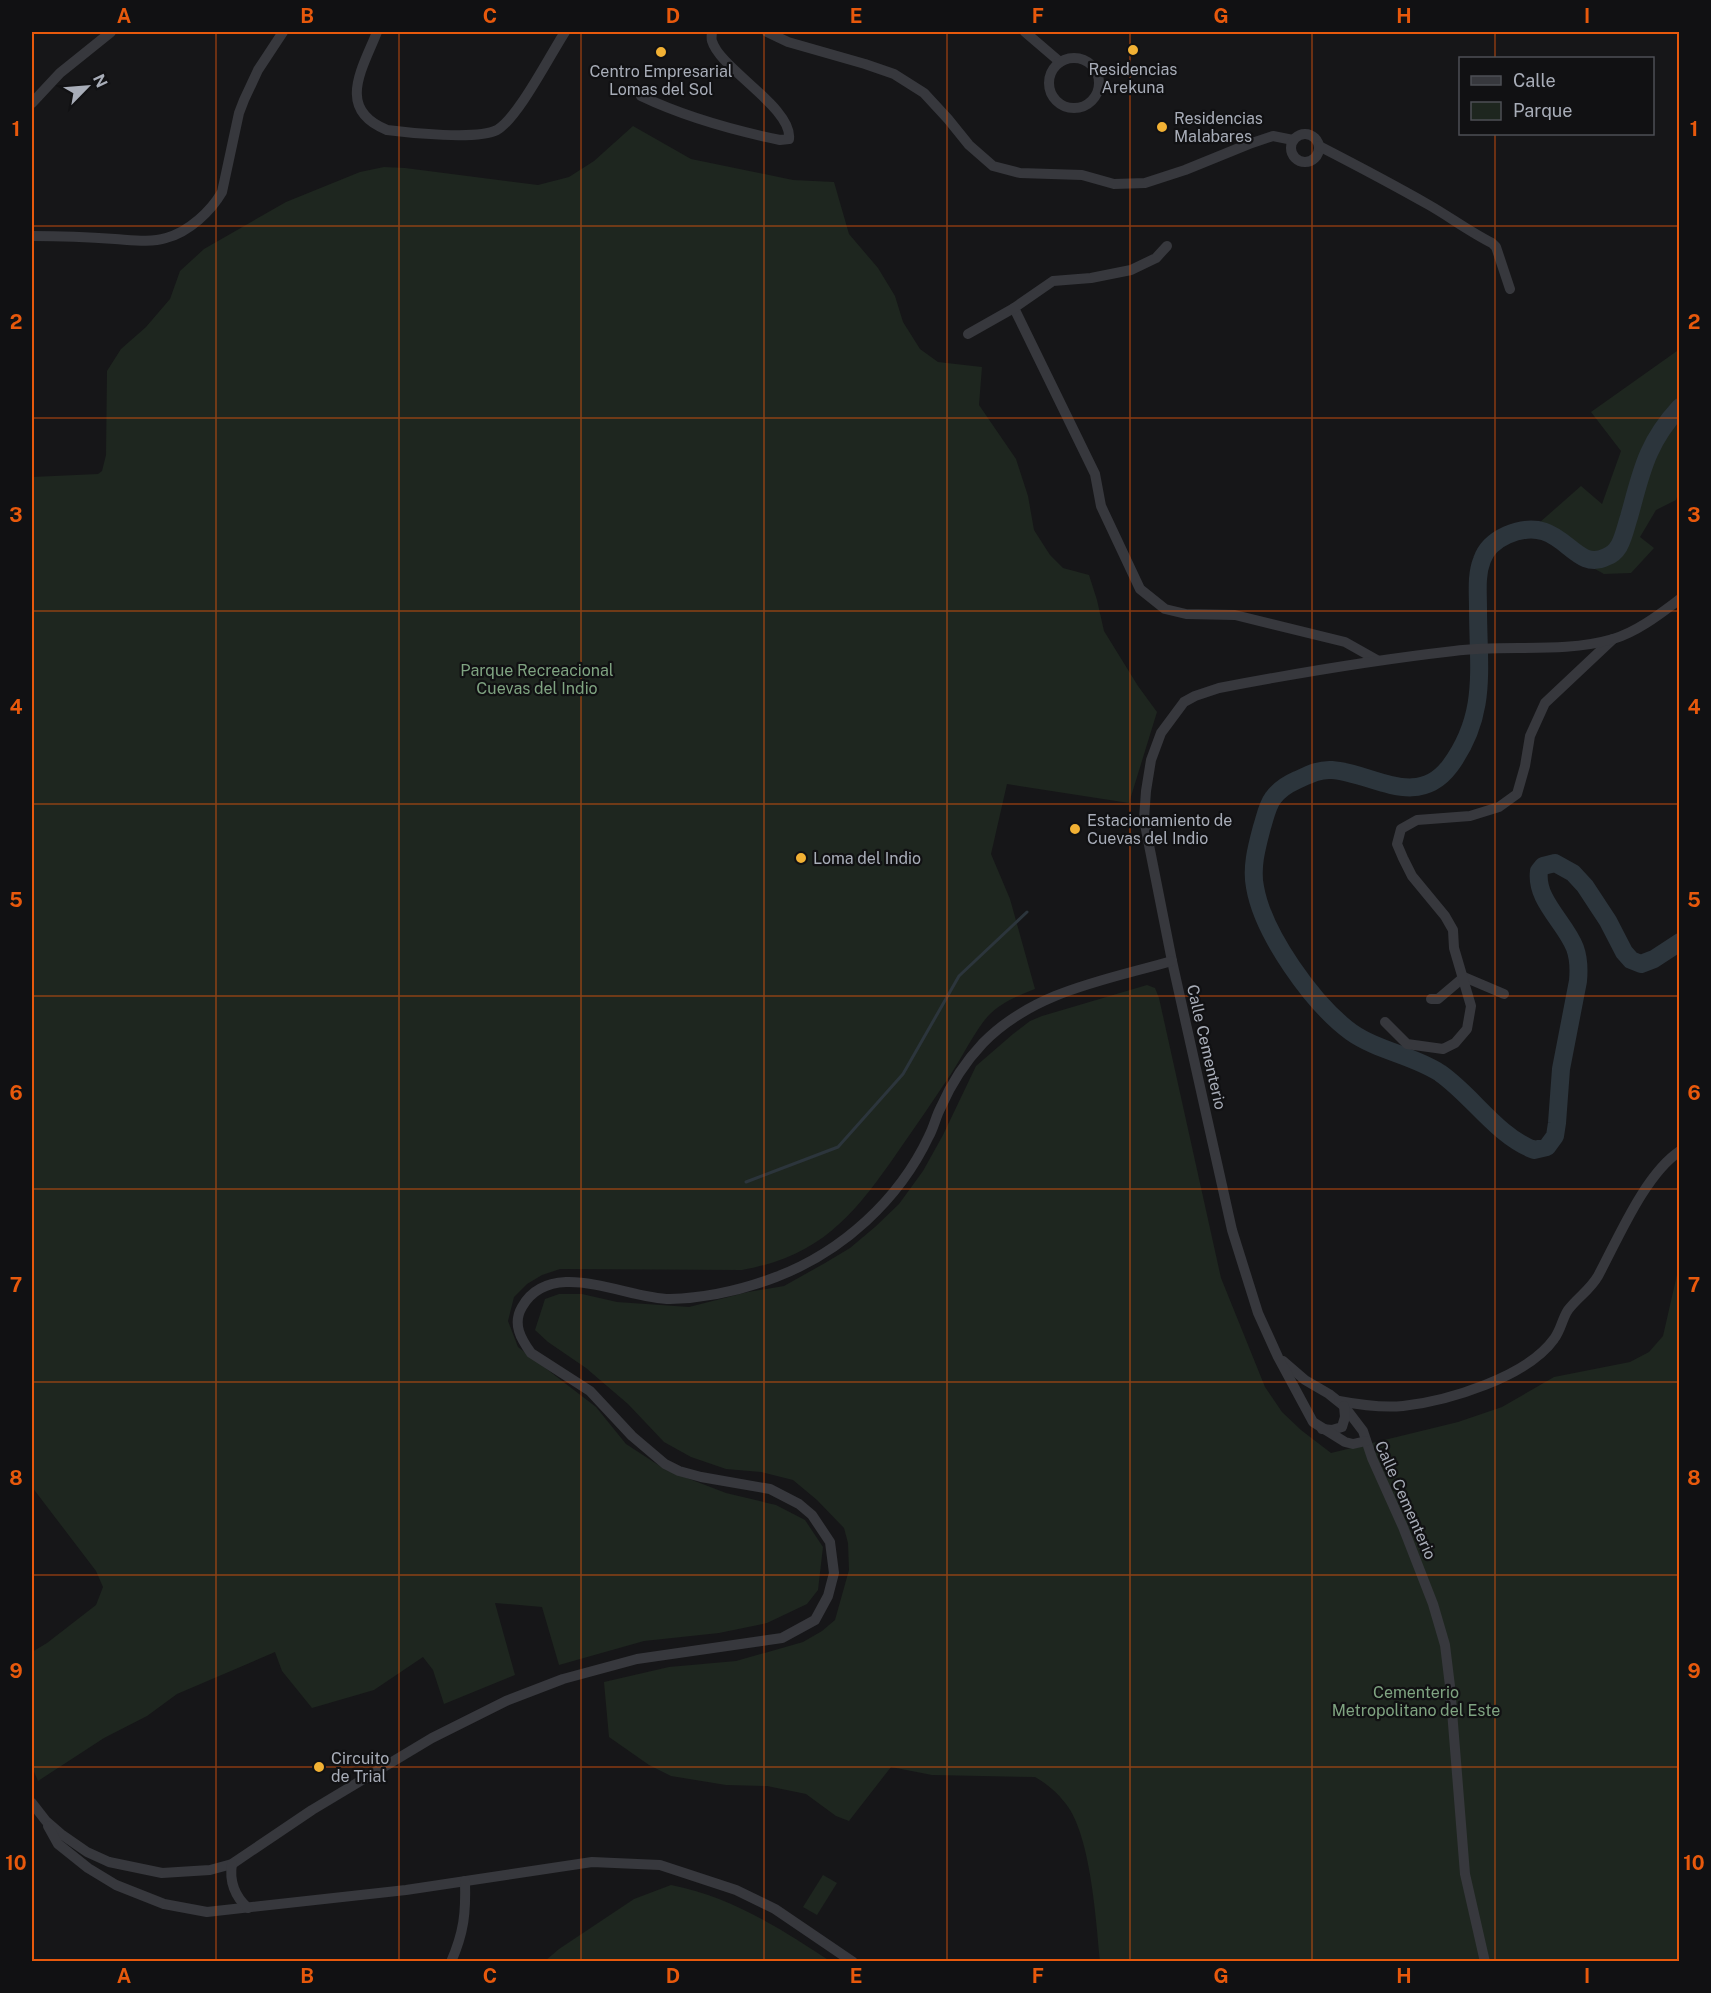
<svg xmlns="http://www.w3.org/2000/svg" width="1711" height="1993" font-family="'Public Sans',sans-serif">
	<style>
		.green { fill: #1e261f }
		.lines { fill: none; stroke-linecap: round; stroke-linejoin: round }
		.stream { stroke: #2c353c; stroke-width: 3 }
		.river { stroke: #2c353c; stroke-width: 18 }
		.street { stroke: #37383d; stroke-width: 10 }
		.grid { fill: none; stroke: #e8590c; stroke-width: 1.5; stroke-opacity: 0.55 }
		.poi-dot { fill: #f2b134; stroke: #111113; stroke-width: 2 }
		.labels { text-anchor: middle; stroke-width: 4.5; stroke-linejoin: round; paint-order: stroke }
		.poi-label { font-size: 16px; fill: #a8adb8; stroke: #111113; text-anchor: start }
		.park-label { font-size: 16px; fill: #7fa381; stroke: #111113 }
		.street-label { font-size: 16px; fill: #a8adb8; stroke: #111113 }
		.neatline { fill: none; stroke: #e8590c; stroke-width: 2 }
		.grid-label { font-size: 20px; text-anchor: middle; font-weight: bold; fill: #e8590c }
	</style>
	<rect width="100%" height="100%" fill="#161618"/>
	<g class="green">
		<path d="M633,126L691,159L793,180L834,182L849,234L878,268L895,296L903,322L920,349L938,362L982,367L979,405L1016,459L1028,496L1034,530L1050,555L1063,568L1089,575L1097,600L1104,631L1138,686L1157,712L1129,803L1007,784L991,854L1010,899L1035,989C1019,995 1000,1003 988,1016C975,1031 962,1057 951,1074C933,1101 915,1127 897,1153C854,1215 821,1256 742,1270L560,1269L542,1275L527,1284L514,1297L508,1321L518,1347L596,1407L626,1444L666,1470L726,1493L776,1505L805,1520L823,1547L818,1590L807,1604L767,1623L719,1633L644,1641L559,1665L542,1607L495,1603L515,1675L444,1704L433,1670L423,1657L374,1690L312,1708L282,1671L275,1652L177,1694L147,1716L104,1738L38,1781L32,1767V1652L47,1643L96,1605L103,1587L96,1571L32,1487V477L98,474L102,471L106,455L107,371L121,349L146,327L170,299L180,271L204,249L286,202L360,172L384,167L405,168L538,185L569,177L594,161Z"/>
		<polygon points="1679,347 1679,491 1676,500 1656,510 1640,537 1654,548 1631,573 1604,574 1555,547 1539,523 1581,486 1602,504 1621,451 1591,412 1677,351"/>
		<path d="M1147,985L1155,988L1159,998L1221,1278L1265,1387L1282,1412L1301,1430L1331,1453L1458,1422L1502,1407L1554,1377L1630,1362L1649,1352L1663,1336L1679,1266V1961H1100C1096,1921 1091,1836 1066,1804C1057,1792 1047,1784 1035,1777L932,1775L891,1767L849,1821L836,1816L806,1794L767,1786L726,1785L671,1776L649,1765L609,1737L604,1682L669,1667L736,1661L803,1642L822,1631L835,1620L849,1570L848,1543L844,1528L817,1500L793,1480L761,1472L726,1469L691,1457L664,1442L628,1404L586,1368L548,1342L535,1330L545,1299L559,1294H582L617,1302L689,1307L748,1292L784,1286L825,1263L850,1248L875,1227L899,1204L923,1171L943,1135L976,1066L1013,1034L1030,1021L1042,1016Z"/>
		<polygon points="823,1875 837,1883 817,1915 803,1907"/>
		<path d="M671,1885C730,1896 781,1929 830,1961H545L559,1949L634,1899Z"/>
	</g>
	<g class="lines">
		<polyline class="stream" points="746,1182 838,1147 903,1074 959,976 1027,912"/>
		<path class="river" d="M1680,407C1668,420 1656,437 1649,453C1640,473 1635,496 1629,517C1626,526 1624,537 1619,546C1616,551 1612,555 1606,557C1571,574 1563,511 1507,535C1496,540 1486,548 1482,560C1476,575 1478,592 1478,608C1478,669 1488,714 1450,766C1417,810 1373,773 1332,770C1319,769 1308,775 1297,780C1288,784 1278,791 1273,798C1267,806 1265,818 1262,827C1257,846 1251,867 1255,887C1263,934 1313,1004 1351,1032C1378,1051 1412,1055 1440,1073C1473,1096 1496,1135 1534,1150L1547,1147L1555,1136L1557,1123L1561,1069L1578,981C1579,970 1579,959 1575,948C1565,922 1535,900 1539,871L1543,866L1555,863L1573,873L1585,886L1608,921L1624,952L1631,960L1641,964L1654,959L1680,942"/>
		<g class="street">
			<path d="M377,32C363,68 335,109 387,130C409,133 478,140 497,130C518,118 550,55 565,32"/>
			<polyline points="767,32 788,42 865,64 894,74 924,93 948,119 969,145 993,166 1020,173 1082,175 1114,184 1145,183 1185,170 1249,144 1273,136 1293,140"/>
			<polyline points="1025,32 1060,62"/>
			<circle cx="1074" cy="83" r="25"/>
			<path d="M641,96C685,117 732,130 780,140L789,139C793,108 720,69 712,41C711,40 712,32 712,32"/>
			<polyline points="32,103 60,73 111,32"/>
			<circle cx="1305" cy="148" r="14"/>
			<path d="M1319,146C1356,165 1392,184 1429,205C1450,217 1470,232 1492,243L1496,247L1510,289"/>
			<path d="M32,236C59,236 88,237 115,239C131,240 151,243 166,238C189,232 211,211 222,192L239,113L244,100L258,70L283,32"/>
			<polyline points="1014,308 1095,474 1101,506 1140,589 1165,609 1186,614 1235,615 1345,642 1377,660"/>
			<polyline points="968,334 1014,308 1053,281 1091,278 1131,270 1156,258 1167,246"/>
			<polyline points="1431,999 1438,999 1464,977 1504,994"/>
			<polyline points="1385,1022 1407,1044 1443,1049 1455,1043 1467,1029 1471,1006 1454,948 1453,930 1445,916 1412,876 1403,858 1397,844 1401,829 1417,820 1470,816 1499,807 1517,794 1525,766 1530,736 1545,703 1613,639"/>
			<polyline points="1283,1361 1305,1380 1329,1394 1344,1406 1363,1431 1372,1458 1403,1527 1433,1604 1445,1645 1450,1686 1465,1874 1485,1962"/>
			<path d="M1339,1401C1360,1405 1381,1408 1403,1406C1448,1401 1527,1377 1554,1339C1561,1330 1562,1319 1568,1310C1578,1297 1590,1290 1598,1276C1618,1239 1645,1174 1680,1151"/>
			<polyline points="1322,1429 1332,1430 1342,1427 1345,1417 1344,1406"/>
			<path d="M1366,1441L1353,1444L1345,1442L1313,1422L1278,1357L1258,1313L1232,1230L1172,961L1149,845L1144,819L1146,791L1151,760L1161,733L1184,702L1195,696L1219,688C1297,673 1375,660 1454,651C1507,644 1561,654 1613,639C1637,632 1660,614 1680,599"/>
			<path d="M32,1803L46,1821L61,1834L87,1852L109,1862L162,1873L210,1870L232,1864L312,1810L432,1738L506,1701L563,1679L637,1659L782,1638L815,1620L828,1596L834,1573L830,1542L812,1515L799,1504L770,1489L701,1477L679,1471L665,1464L632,1436L590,1391L531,1353C521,1339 512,1324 522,1307C551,1256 626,1299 670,1299C706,1298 742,1290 776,1277C842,1252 899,1200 929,1136C934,1127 936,1116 941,1107C951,1084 966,1061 983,1043C1034,991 1106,980 1172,961"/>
			<polyline points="48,1826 58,1844 88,1868 116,1885 164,1904 207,1912 406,1890 592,1862 660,1865 736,1890 775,1909 853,1962"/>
			<path d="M232,1864C229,1881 235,1897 248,1908"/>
			<path d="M451,1962C464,1932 466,1913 465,1881"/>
		</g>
	</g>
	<path class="grid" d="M216,32V1962M399,32V1962M581,32V1962M764,32V1962M947,32V1962M1130,32V1962M1312,32V1962M1495,32V58M1495,134V1962M32,226H1680M32,418H1680M32,611H1680M32,804H1680M32,996H1680M32,1189H1680M32,1382H1680M32,1575H1680M32,1767H1680"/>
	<g class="poi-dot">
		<circle cx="1133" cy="50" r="6"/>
		<circle cx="661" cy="52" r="6"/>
		<circle cx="1162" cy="127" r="6"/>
		<circle cx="1075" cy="829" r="6"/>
		<circle cx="801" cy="858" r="6"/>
		<circle cx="319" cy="1767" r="6"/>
	</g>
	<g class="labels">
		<g class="poi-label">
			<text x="1133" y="75" text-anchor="middle">Residencias<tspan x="1133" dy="18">Arekuna</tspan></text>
			<text x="661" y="77" text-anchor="middle">Centro Empresarial<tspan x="661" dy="18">Lomas del Sol</tspan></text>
			<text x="1174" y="124">Residencias<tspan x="1174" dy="18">Malabares</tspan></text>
			<text x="1087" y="826">Estacionamiento de<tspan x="1087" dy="18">Cuevas del Indio</tspan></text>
			<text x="813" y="864">Loma del Indio</text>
			<text x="331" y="1764">Circuito<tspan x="331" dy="18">de Trial</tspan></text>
		</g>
		<g class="park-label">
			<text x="537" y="676">Parque Recreacional<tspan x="537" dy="18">Cuevas del Indio</tspan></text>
			<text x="1416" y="1698">Cementerio<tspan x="1416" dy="18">Metropolitano del Este</tspan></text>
		</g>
		<g class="street-label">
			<text transform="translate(1207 1047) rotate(77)" y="6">Calle Cementerio</text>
			<text transform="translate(1406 1500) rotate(66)" y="6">Calle Cementerio</text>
		</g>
	</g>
	<rect width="1711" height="1993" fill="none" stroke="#111113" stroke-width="66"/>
	<rect x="1459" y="57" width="195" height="78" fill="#111113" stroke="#4d4f55" stroke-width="1.5"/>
	<rect x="1471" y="76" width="30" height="9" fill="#37383d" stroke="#4d4f55" stroke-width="1.5"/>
	<text x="1513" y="87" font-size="18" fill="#a8adb8">Calle</text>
	<rect x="1471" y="102" width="30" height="18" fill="#1e261f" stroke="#4d4f55" stroke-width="1.5"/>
	<text x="1513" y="117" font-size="18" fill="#a8adb8">Parque</text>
	<g transform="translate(87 87) rotate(65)" stroke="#111113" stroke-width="4.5" paint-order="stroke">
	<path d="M0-4.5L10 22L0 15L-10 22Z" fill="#a8adb8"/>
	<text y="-9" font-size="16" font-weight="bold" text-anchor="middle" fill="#a8adb8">N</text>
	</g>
	<rect x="33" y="33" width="1645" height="1927" class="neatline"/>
	<g class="grid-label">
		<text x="124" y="23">A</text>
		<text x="307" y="23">B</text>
		<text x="490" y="23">C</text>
		<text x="673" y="23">D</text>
		<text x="856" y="23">E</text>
		<text x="1038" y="23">F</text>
		<text x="1221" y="23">G</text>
		<text x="1404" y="23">H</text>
		<text x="1587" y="23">I</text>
		<text x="16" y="136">1</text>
		<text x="1694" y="136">1</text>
		<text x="16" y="329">2</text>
		<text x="1694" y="329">2</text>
		<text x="16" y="522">3</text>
		<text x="1694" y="522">3</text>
		<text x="16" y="714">4</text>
		<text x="1694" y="714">4</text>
		<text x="16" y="907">5</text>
		<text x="1694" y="907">5</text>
		<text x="16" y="1100">6</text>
		<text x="1694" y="1100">6</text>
		<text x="16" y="1292">7</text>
		<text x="1694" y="1292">7</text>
		<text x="16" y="1485">8</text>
		<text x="1694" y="1485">8</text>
		<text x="16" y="1678">9</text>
		<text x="1694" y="1678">9</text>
		<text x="16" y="1870">10</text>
		<text x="1694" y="1870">10</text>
		<text x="124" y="1983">A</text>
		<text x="307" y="1983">B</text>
		<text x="490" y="1983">C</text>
		<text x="673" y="1983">D</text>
		<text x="856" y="1983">E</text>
		<text x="1038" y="1983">F</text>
		<text x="1221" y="1983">G</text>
		<text x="1404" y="1983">H</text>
		<text x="1587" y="1983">I</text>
	</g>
</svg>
